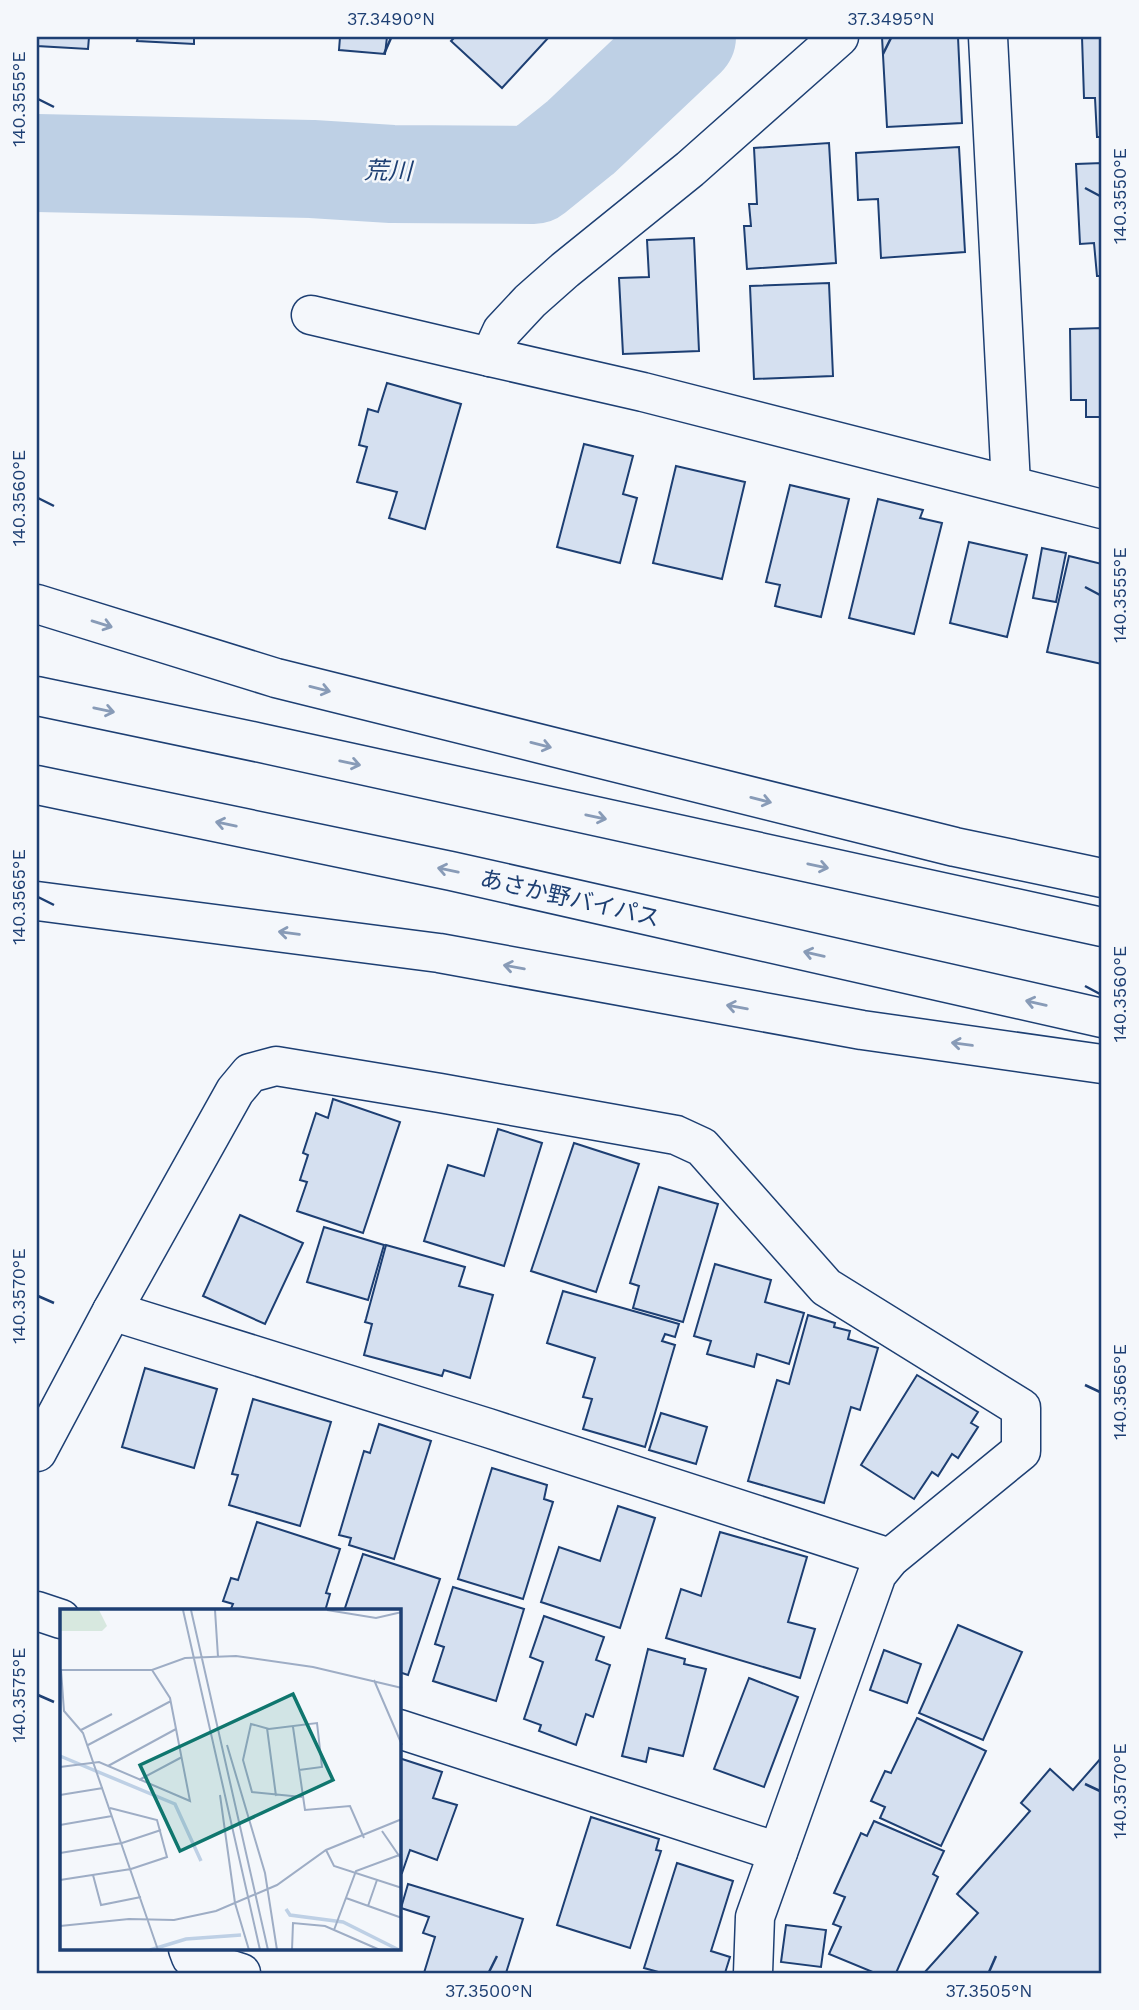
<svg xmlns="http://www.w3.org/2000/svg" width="1139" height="2010" font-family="'Work Sans','Noto Sans JP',sans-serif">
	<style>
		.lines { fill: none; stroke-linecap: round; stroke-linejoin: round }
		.river { stroke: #bed0e5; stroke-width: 98 }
		.building { fill: #d5e0f0; stroke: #1d3f73; stroke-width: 2 }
		.minor-casing { stroke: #1d3f73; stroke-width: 41 }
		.highway-casing { stroke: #1d3f73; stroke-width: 41 }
		.minor { stroke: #f4f7fb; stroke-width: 38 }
		.highway { stroke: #f4f7fb; stroke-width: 38 }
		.oneway { stroke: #889bb7 }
		.ticks { fill: none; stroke: #1d3f73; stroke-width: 2.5 }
		.labels { text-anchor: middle; stroke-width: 5; stroke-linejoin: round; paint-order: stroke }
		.street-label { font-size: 23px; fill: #1d3f73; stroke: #f4f7fb }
		.water-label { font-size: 24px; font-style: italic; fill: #1d3f73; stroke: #f4f7fb }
		.inset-river { fill: none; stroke: #bed0e5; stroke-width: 3.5 }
		.inset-road { fill: none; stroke: #9eadc5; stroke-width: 2 }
		.view { fill: #0f766e; fill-opacity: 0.15; stroke: #0f766e; stroke-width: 3.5 }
		.inset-edge { fill: none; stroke: #1d3f73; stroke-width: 3.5 }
		.neatline { fill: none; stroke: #1d3f73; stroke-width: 2.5 }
		.ticks-label { font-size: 18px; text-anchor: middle; fill: #1d3f73 }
	</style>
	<rect width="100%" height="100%" fill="#f4f7fb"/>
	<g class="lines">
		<polyline class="river" points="37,163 312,169 392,174 534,175 581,137 687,37"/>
	</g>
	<g class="building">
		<polygon points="37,37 89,37 88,49 37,46"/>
		<polygon points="138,37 194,37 194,44 137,41"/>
		<polygon points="340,37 387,37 385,54 339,50"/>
		<polygon points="455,37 549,37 502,88 451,41"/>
		<polygon points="882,37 958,37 962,123 887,127"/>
		<polygon points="1082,37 1102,37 1102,137 1097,137 1095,98 1084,98"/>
		<polygon points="829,143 836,263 747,269 744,226 751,226 749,204 757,204 754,148"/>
		<polygon points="959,147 965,252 881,258 878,199 858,200 856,153"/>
		<polygon points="1102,163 1102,276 1097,276 1094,243 1080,244 1076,164"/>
		<polygon points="694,238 699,351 623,354 619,278 649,277 647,240"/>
		<polygon points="829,283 833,376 754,379 750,286"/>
		<polygon points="1102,328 1102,417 1086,417 1086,400 1071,400 1070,329"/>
		<polygon points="387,383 461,404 425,529 389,518 397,492 357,482 367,447 359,445 368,409 378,412"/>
		<polygon points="584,444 633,456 623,494 637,498 620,563 557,547"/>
		<polygon points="676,466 745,482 722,579 653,563"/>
		<polygon points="790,485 849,499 821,617 775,606 780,585 766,582"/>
		<polygon points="878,499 923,510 920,518 942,523 914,634 849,618"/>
		<polygon points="969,542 1027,555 1007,637 950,623"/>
		<polygon points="1042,548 1066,553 1056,602 1033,598"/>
		<polygon points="1069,556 1102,564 1102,664 1047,652"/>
		<polygon points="333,1099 400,1122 363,1233 297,1211 307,1182 300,1180 308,1155 303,1153 316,1113 328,1118"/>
		<polygon points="498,1129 542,1143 504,1266 424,1241 448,1165 484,1176"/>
		<polygon points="574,1143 639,1164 596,1292 531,1271"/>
		<polygon points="659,1187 718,1204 683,1322 633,1308 639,1286 630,1283"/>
		<polygon points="240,1215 303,1243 265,1324 203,1296"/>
		<polygon points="324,1227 384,1245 368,1300 307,1282"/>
		<polygon points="386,1245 465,1267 459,1286 493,1295 470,1378 444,1370 442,1376 364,1355 372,1324 365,1322 366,1319"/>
		<polygon points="715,1264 771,1280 765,1302 804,1313 789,1364 757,1354 754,1367 707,1354 711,1341 694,1336"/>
		<polygon points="563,1291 679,1324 675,1337 665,1334 662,1341 675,1345 645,1447 583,1429 592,1399 583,1397 595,1358 547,1343"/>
		<polygon points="808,1315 835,1323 834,1327 850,1331 848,1339 878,1348 860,1410 851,1407 824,1503 748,1481 777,1380 789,1384"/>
		<polygon points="145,1368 217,1389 194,1468 122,1447"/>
		<polygon points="917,1375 978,1412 971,1423 978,1427 958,1458 952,1454 938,1476 932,1472 914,1499 861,1465"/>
		<polygon points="253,1399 331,1422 300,1526 229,1505 238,1475 232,1474"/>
		<polygon points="661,1413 707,1427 696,1464 649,1450"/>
		<polygon points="379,1424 431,1441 394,1559 349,1545 351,1538 339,1535 364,1451 370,1453"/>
		<polygon points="492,1468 547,1485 544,1499 553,1502 523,1599 458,1579"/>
		<polygon points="618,1506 655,1518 620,1628 541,1602 559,1547 600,1561"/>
		<polygon points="257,1522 340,1549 326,1593 330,1594 325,1611 230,1611 233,1604 223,1601 231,1578 238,1580"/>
		<polygon points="720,1532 807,1557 788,1622 815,1629 800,1678 666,1638 681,1589 701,1596"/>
		<polygon points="363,1554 440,1579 408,1675 399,1672 399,1611 344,1611"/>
		<polygon points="453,1587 524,1609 496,1701 433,1681 444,1647 435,1644"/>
		<polygon points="544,1616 604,1637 596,1660 610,1665 593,1717 586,1714 576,1745 539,1731 541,1725 524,1719 543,1662 530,1657"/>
		<polygon points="958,1625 1022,1652 983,1740 919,1713"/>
		<polygon points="648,1649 685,1659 684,1664 706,1669 683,1756 649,1748 646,1762 622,1756"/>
		<polygon points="884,1650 921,1664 907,1703 870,1690"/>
		<polygon points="749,1678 798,1697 764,1787 714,1769"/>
		<polygon points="917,1718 986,1751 941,1846 880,1818 885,1807 871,1801 885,1771 891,1773"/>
		<polygon points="1102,1757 1102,1973 924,1973 978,1913 957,1894 1030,1811 1021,1803 1050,1769 1073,1790"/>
		<polygon points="399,1758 442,1772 433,1798 457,1805 437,1860 410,1850 402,1873 399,1872"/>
		<polygon points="591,1817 659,1839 656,1850 661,1851 630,1948 557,1925"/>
		<polygon points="874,1821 944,1851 933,1874 938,1877 896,1973 875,1973 829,1954 841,1927 833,1924 845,1897 834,1893 861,1833 867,1836"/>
		<polygon points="677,1863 733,1881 711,1951 730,1957 725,1973 662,1973 644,1968"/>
		<polygon points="408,1884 523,1919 506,1973 424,1973 435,1937 423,1933 429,1917 401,1908"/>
		<polygon points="786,1925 826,1930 821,1967 781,1962"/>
	</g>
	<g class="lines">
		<defs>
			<g id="minor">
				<polyline points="839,37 690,169 565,270 530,301 502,331 490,357 643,392 1102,509"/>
				<polyline points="988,37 1011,485"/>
				<polyline points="311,315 490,357"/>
				<polyline points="112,1311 488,1428 890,1558"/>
				<polyline points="37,1452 112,1311 235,1091 250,1073 276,1066 440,1093 676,1135 702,1147 826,1287 1021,1408 1021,1451 890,1558 877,1574 755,1917 753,1973"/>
				<polyline points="37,1611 61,1619"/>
				<polyline points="399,1729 778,1852"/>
				<polyline points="188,1949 191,1957 241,1973"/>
			</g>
			<g id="highway">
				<polyline points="37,604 276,678 955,847 1102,878"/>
				<polyline points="37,696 261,743 1102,927"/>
				<polyline points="37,785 451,871 1102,1018"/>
				<polyline points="37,901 439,953 862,1030 1102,1064"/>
			</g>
		</defs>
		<use href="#minor" class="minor-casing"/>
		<use href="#highway" class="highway-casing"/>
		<use href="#minor" class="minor"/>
		<use href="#highway" class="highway"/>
	</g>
	<defs><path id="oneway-shaft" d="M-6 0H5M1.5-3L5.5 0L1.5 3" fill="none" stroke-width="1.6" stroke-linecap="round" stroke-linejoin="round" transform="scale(1.75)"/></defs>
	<g class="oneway">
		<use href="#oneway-shaft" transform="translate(102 624) rotate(17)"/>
		<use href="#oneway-shaft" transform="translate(320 689) rotate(14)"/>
		<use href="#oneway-shaft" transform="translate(104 710) rotate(12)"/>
		<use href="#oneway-shaft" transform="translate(541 745) rotate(14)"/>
		<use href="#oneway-shaft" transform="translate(350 763) rotate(12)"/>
		<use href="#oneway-shaft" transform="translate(761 800) rotate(14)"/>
		<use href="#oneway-shaft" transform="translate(596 817) rotate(12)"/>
		<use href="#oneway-shaft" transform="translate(226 824) rotate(-168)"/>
		<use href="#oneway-shaft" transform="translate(818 866) rotate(12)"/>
		<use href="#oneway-shaft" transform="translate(448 870) rotate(-168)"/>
		<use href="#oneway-shaft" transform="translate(289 933) rotate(-173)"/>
		<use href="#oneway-shaft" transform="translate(814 954) rotate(-167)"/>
		<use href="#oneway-shaft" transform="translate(514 967) rotate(-170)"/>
		<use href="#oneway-shaft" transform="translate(1036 1003) rotate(-167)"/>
		<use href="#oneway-shaft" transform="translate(737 1007) rotate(-170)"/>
		<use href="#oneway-shaft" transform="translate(962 1044) rotate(-172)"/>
	</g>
	<path class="ticks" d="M384,54L391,38M883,54L891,38M38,99L54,107M1085,188L1100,196M38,498L54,506M1085,587L1100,595M38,897L54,905M1085,986L1100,994M38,1296L54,1303M1085,1385L1100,1392M38,1695L54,1702M1085,1784L1100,1791M489,1972L497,1956M989,1972L996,1956"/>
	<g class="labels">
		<g class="street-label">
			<text transform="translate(570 898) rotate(13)" y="8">あさか野バイパス</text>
		</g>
		<g class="water-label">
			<text transform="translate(388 171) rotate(1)" y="8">荒川</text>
		</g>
	</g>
	<g transform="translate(60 1609)">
		<rect width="341" height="341" fill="#f4f7fb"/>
		<path d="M0,1H39L47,17L42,22H0Z" fill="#d7e8df"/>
		<path class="inset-river" d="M0,147L115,195L141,252M226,300L230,306L283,313L339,341M90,341L126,330L181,326"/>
		<path class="inset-road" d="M123,1L200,341M131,1L208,341M155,1L158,48M267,1L316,9L342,3M0,61H92L125,49L176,47L253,58L342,79M1,61L4,102L23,124L98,341M314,71L342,136M233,118L245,201L290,197L304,229M207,119L216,187M21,121L52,105M28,136L111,92M167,136L205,264L217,341M48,157L116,120M0,158L39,153L130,192L110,89L92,61M239,161L262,158L257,114L209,120L191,115L183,151L192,183L242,188M79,171L122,148M0,186L43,179M160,186L175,294L189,341M0,216L52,207M322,222L342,251M266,241L274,257L342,279M0,244L62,234L101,221M33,266L41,296L81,288M0,271L71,260L107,248L97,211L50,199M286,289L342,309M308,297L317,271M0,317L69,310L114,311L156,302L217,276L266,241L342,210M274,321L296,262L342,245M232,341L233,314L265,317L320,341"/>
		<path class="view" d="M233,85L273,171L120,242L80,156Z"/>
		<rect width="341" height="341" class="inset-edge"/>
	</g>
	<rect width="1139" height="2010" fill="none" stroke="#f4f7fb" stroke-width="77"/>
	<rect x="38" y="38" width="1062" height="1934" class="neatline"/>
	<g class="ticks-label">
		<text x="391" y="25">37.3490°N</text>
		<text x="891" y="25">37.3495°N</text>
		<text transform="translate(19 99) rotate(-90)" y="6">140.3555°E</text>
		<text transform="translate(1120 196) rotate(-90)" y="6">140.3550°E</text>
		<text transform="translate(19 498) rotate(-90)" y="6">140.3560°E</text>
		<text transform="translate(1120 595) rotate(-90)" y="6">140.3555°E</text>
		<text transform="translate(19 897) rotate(-90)" y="6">140.3565°E</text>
		<text transform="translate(1120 994) rotate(-90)" y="6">140.3560°E</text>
		<text transform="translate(19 1296) rotate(-90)" y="6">140.3570°E</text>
		<text transform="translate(1120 1392) rotate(-90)" y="6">140.3565°E</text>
		<text transform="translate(19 1695) rotate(-90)" y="6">140.3575°E</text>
		<text transform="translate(1120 1791) rotate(-90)" y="6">140.3570°E</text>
		<text x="489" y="1997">37.3500°N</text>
		<text x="989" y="1997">37.3505°N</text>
	</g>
</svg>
